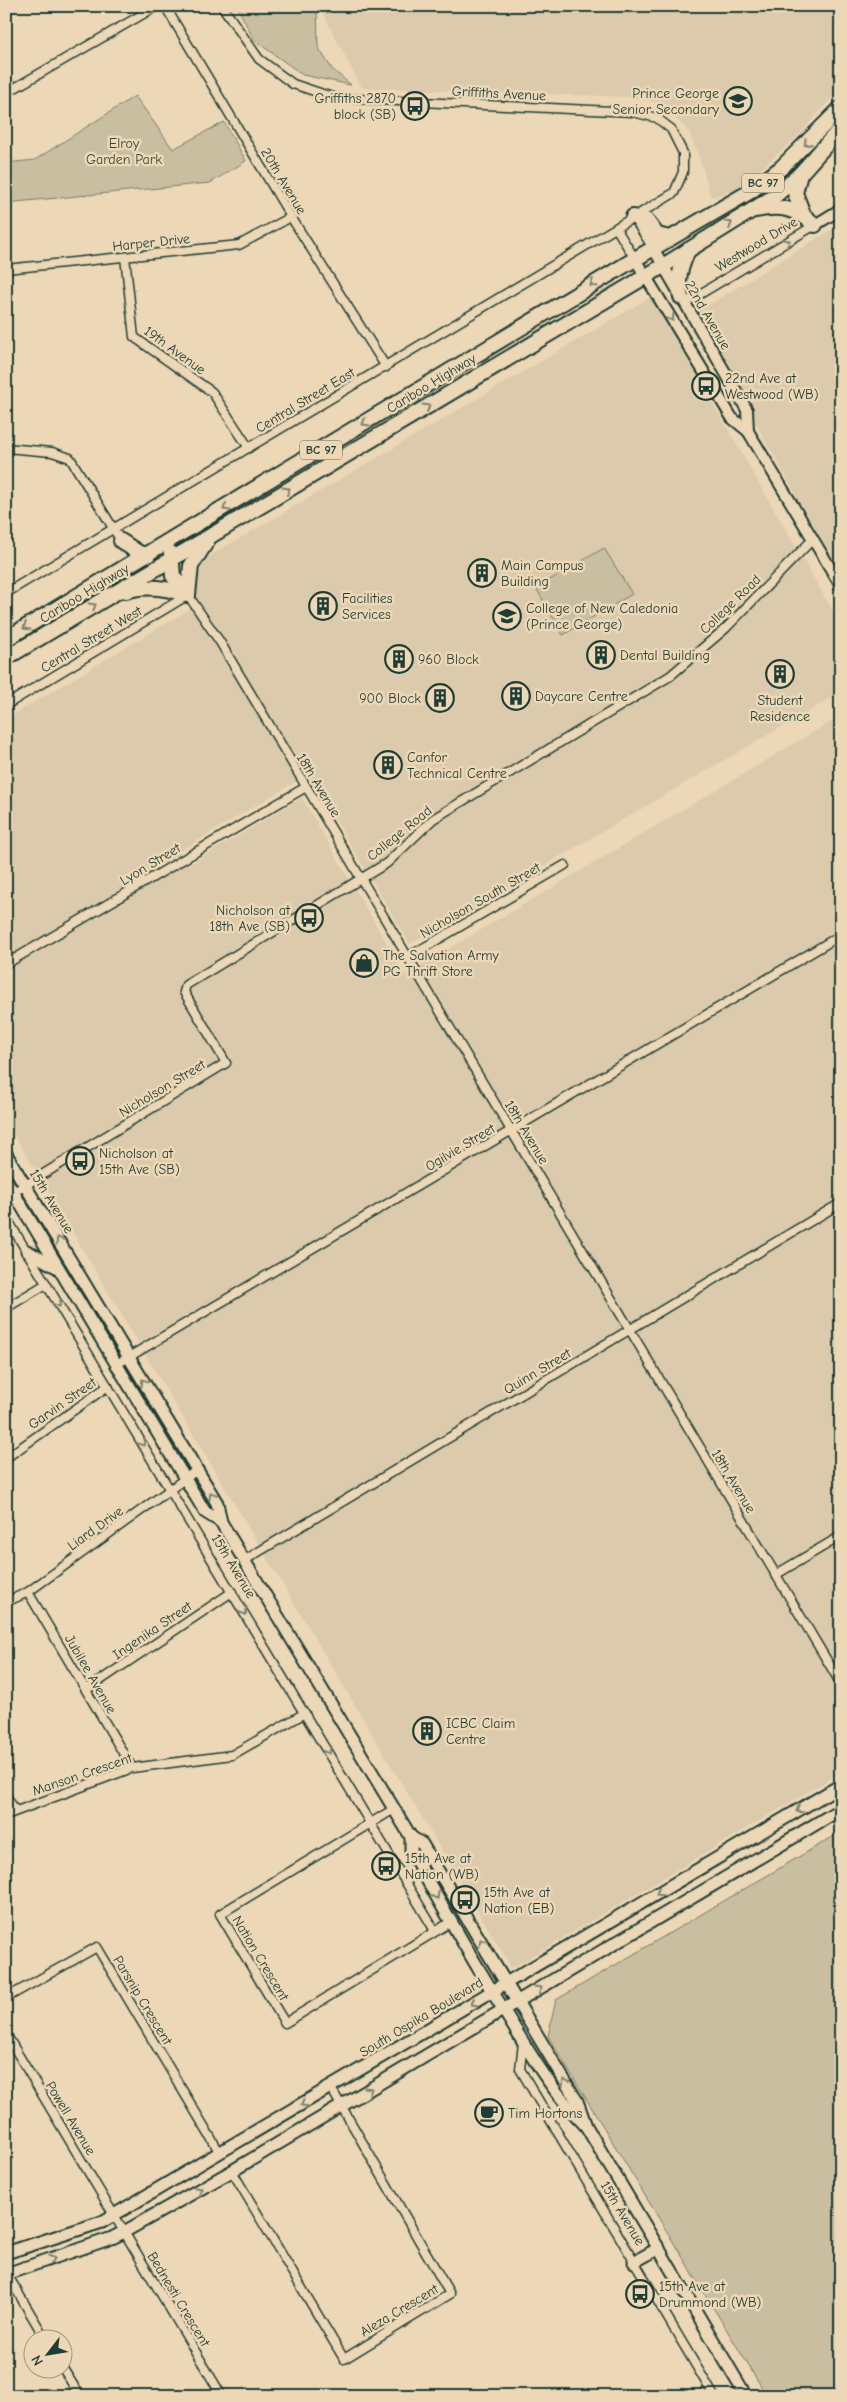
<svg xmlns="http://www.w3.org/2000/svg" width="847" height="2402" font-family="'Comic Neue',sans-serif">
	<style>
		.built { fill: #dbcaab }
		.green { fill: #cabea1; stroke: #747e6a }
		.lines { fill: none; stroke-linecap: round; stroke-linejoin: round }
		.minor-casing { stroke: #1f3d34; stroke-width: 11 }
		.tertiary-casing { stroke: #1f3d34; stroke-width: 14 }
		.secondary-casing { stroke: #1f3d34; stroke-width: 15 }
		.trunk-casing { stroke: #1f3d34; stroke-width: 18 }
		.minor { stroke: #ecd7b6; stroke-width: 8 }
		.tertiary { stroke: #ecd7b6; stroke-width: 10 }
		.secondary { stroke: #ecd7b6; stroke-width: 11 }
		.trunk { stroke: #ecd7b6; stroke-width: 14 }
		.oneway { stroke: #7b826e }
		.labels { text-anchor: middle; stroke-width: 5; stroke-linejoin: round; paint-order: stroke }
		.shield { fill: #ecd7b6; stroke: #5c6b5b; stroke-width: 1 }
		.shield-label { font-size: 12px; font-weight: bold; fill: #1f3d34 }
		.street-label { font-size: 14px; fill: #1f3d34; stroke: #ecd7b6 }
		.poi-label { font-size: 14px; fill: #1f3d34; stroke: #ecd7b6; text-anchor: start }
		.park-label { font-size: 14px; fill: #304a3f; stroke: #ecd7b6 }
	</style>
	<rect width="100%" height="100%" fill="#ecd7b6"/>
	<filter id="ink" filterUnits="userSpaceOnUse"><feTurbulence type="fractalNoise" baseFrequency=".02" numOctaves="2"/><feDisplacementMap in="SourceGraphic" scale="10" xChannelSelector="R" yChannelSelector="G"/><feConvolveMatrix kernelMatrix="1 2 1 2 8 2 1 2 1" color-interpolation-filters="sRGB"/></filter>
	<g filter="url(#ink)">
		<g class="built">
			<polygon points="319,6 841,6 841,87 798,136 738,189 711,197 700,159 689,132 663,104 633,97 362,88"/>
			<polygon points="841,224 841,574 694,314"/>
			<polygon points="651,297 841,625 841,692 410,944 308,774 180,851 189,865 302,798 405,975 841,716 841,1772 512,1968 6,1121 6,719 192,608 203,560"/>
		</g>
		<g class="green">
			<polygon points="237,6 317,6 318,47 332,69 351,85 303,75 254,40"/>
			<polygon points="135,96 173,149 224,122 246,161 210,183 6,203 6,163 35,160"/>
			<polygon points="604,548 632,594 563,635 536,588"/>
			<polygon points="841,1832 841,2396 767,2396 548,2036 556,2000"/>
		</g>
		<g class="lines">
			<defs>
				<g id="minor">
					<polyline points="165,6 291,217 386,367"/>
					<polyline points="6,93 157,6"/>
					<polyline points="633,217 653,248"/>
					<polyline points="616,228 635,259"/>
					<polyline points="125,257 134,337 212,392 249,448"/>
					<polyline points="6,269 239,245 291,217"/>
					<polyline points="685,303 815,225"/>
					<polyline points="6,448 52,452 70,458 121,541"/>
					<polyline points="6,593 674,193 683,172 683,153 671,129 657,118 633,112 335,98 293,84 259,59 222,6"/>
					<polyline points="6,705 188,595 220,642 841,1684"/>
					<polyline points="408,957 565,865"/>
					<polyline points="6,964 306,787"/>
					<polyline points="14,1192 226,1063 184,992 186,985 387,863 433,819 670,676 726,628 813,539"/>
					<polyline points="6,1217 435,1931"/>
					<polyline points="6,1308 46,1284"/>
					<polyline points="117,1364 841,935"/>
					<polyline points="6,1458 108,1386"/>
					<polyline points="245,1560 841,1203"/>
					<polyline points="775,1575 841,1536"/>
					<polyline points="28,1592 132,1768"/>
					<polyline points="6,1602 28,1592 197,1470"/>
					<polyline points="86,1690 232,1592"/>
					<polyline points="6,1796 15,1810"/>
					<polyline points="394,1809 220,1914 285,2023 451,1922"/>
					<polyline points="6,1815 132,1768 232,1755 305,1713"/>
					<polyline points="6,1998 97,1947 220,2153"/>
					<polyline points="6,2034 222,2396"/>
					<polyline points="523,2043 520,2069 714,2396"/>
					<polyline points="232,2171 344,2359 450,2294 331,2088"/>
					<polyline points="7,2274 46,2340"/>
					<polyline points="62,2367 80,2396"/>
				</g>
				<g id="tertiary">
					<polyline points="815,225 841,209"/>
					<polyline points="653,248 747,410 748,431"/>
					<polyline points="635,259 732,418 748,431 841,586"/>
				</g>
				<g id="secondary">
					<path d="M6,1154L217,1503L221,1522L411,1837V1851C440,1903 469,1954 500,2004C526,2047 550,2090 586,2126"/>
					<polyline points="6,1180 205,1512 221,1522"/>
					<polyline points="27,1251 58,1268"/>
					<polyline points="411,1837 422,1844 577,2101 586,2126 746,2396"/>
					<polyline points="6,2253 102,2222 841,1785"/>
					<polyline points="634,2262 659,2248"/>
					<polyline points="6,2274 112,2238 124,2232 232,2171 841,1809"/>
				</g>
				<g id="trunk">
					<polyline points="800,174 795,193 803,214"/>
					<path d="M756,210C781,205 796,208 815,225"/>
					<polyline points="633,217 646,220 657,235 670,238"/>
					<path d="M681,297C676,279 681,267 688,250"/>
					<polyline points="121,541 139,553 148,555"/>
					<polyline points="171,553 173,576 187,594"/>
					<path d="M126,591C147,584 168,588 188,595"/>
					<polyline points="188,595 191,566 207,541"/>
					<polyline points="6,639 635,259 751,191 781,168 841,108"/>
					<polyline points="6,658 663,266 775,196 800,174 841,128"/>
				</g>
			</defs>
			<use href="#minor" class="minor-casing"/>
			<use href="#tertiary" class="tertiary-casing"/>
			<use href="#secondary" class="secondary-casing"/>
			<use href="#trunk" class="trunk-casing"/>
			<use href="#minor" class="minor"/>
			<use href="#tertiary" class="tertiary"/>
			<use href="#secondary" class="secondary"/>
			<use href="#trunk" class="trunk"/>
		</g>
		<defs><path id="oneway-chevron" d="M-2-3.5L2.5 0L-2 3.5" fill="none" stroke-width="1.6" stroke-linecap="round" stroke-linejoin="round" transform="scale(1.25)"/></defs>
		<g class="oneway">
			<use href="#oneway-chevron" transform="translate(807 143) rotate(134)"/>
			<use href="#oneway-chevron" transform="translate(729 224) rotate(-32)"/>
			<use href="#oneway-chevron" transform="translate(787 242) rotate(-31)"/>
			<use href="#oneway-chevron" transform="translate(593 284) rotate(149)"/>
			<use href="#oneway-chevron" transform="translate(671 318) rotate(59)"/>
			<use href="#oneway-chevron" transform="translate(427 407) rotate(-31)"/>
			<use href="#oneway-chevron" transform="translate(365 423) rotate(149)"/>
			<use href="#oneway-chevron" transform="translate(287 490) rotate(-31)"/>
			<use href="#oneway-chevron" transform="translate(226 508) rotate(149)"/>
			<use href="#oneway-chevron" transform="translate(93 606) rotate(-31)"/>
			<use href="#oneway-chevron" transform="translate(26 627) rotate(149)"/>
			<use href="#oneway-chevron" transform="translate(59 1240) rotate(-121)"/>
			<use href="#oneway-chevron" transform="translate(58 1304) rotate(59)"/>
			<use href="#oneway-chevron" transform="translate(144 1382) rotate(-121)"/>
			<use href="#oneway-chevron" transform="translate(142 1443) rotate(59)"/>
			<use href="#oneway-chevron" transform="translate(212 1495) rotate(-121)"/>
			<use href="#oneway-chevron" transform="translate(244 1612) rotate(59)"/>
			<use href="#oneway-chevron" transform="translate(328 1751) rotate(59)"/>
			<use href="#oneway-chevron" transform="translate(799 1810) rotate(149)"/>
			<use href="#oneway-chevron" transform="translate(659 1893) rotate(149)"/>
			<use href="#oneway-chevron" transform="translate(436 1896) rotate(61)"/>
			<use href="#oneway-chevron" transform="translate(482 1942) rotate(-121)"/>
			<use href="#oneway-chevron" transform="translate(539 1989) rotate(-31)"/>
			<use href="#oneway-chevron" transform="translate(474 2003) rotate(149)"/>
			<use href="#oneway-chevron" transform="translate(565 2082) rotate(-121)"/>
			<use href="#oneway-chevron" transform="translate(369 2090) rotate(-31)"/>
			<use href="#oneway-chevron" transform="translate(304 2104) rotate(149)"/>
			<use href="#oneway-chevron" transform="translate(199 2190) rotate(-29)"/>
			<use href="#oneway-chevron" transform="translate(52 2259) rotate(-19)"/>
		</g>
	</g>
	<defs>
		<symbol id="school-ring" viewBox="-11 -11 22 22"><circle r="9.5" fill="#ecd7b6" stroke="#1f3d34" stroke-width="1.5"/><path d="M0-5L7-2L0 1L-7-2ZM-4 1L0 2.5L4 1V4Q0 6-4 4Z" fill="#1f3d34"/></symbol>
		<symbol id="bus-ring" viewBox="-11 -11 22 22"><circle r="9.5" fill="#ecd7b6" stroke="#1f3d34" stroke-width="1.5"/><path d="M-5-6H5V4H4V6H2V4H-2V6H-4V4H-5ZM-3.5-4V0h7V-4ZM-3.5 1.2v1.5H-2V1.2ZM2 1.2v1.5H3.5V1.2Z" fill="#1f3d34"/></symbol>
		<symbol id="building-ring" viewBox="-11 -11 22 22"><circle r="9.5" fill="#ecd7b6" stroke="#1f3d34" stroke-width="1.5"/><path d="M-4-6H4V6H1V3H-1V6H-4ZM-2.5-4.3h1.7v1.8h-1.7ZM.8-4.3h1.7v1.8H.8ZM-2.5-1h1.7V.8h-1.7ZM.8-1h1.7V.8H.8Z" fill="#1f3d34"/></symbol>
		<symbol id="university-ring" viewBox="-11 -11 22 22"><circle r="9.5" fill="#ecd7b6" stroke="#1f3d34" stroke-width="1.5"/><path d="M0-5L7-2L0 1L-7-2ZM-4 1L0 2.5L4 1V4Q0 6-4 4Z" fill="#1f3d34"/></symbol>
		<symbol id="shop-ring" viewBox="-11 -11 22 22"><circle r="9.5" fill="#ecd7b6" stroke="#1f3d34" stroke-width="1.5"/><path d="M-5-2.5h2.3a2.7 3.5 0 0 1 5.4 0H5L5.5 6h-11ZM-1.5-2.5h3a1.5 2.3 0 0 0-3 0Z" fill="#1f3d34"/></symbol>
		<symbol id="cafe-ring" viewBox="-11 -11 22 22"><circle r="9.5" fill="#ecd7b6" stroke="#1f3d34" stroke-width="1.5"/><path d="M-5.5-4.5H6V0H3Q3 3.5 0 3.5H-2.5Q-5.5 3.5-5.5 0ZM3-3.2v2h1.7v-2ZM-6 4.5H4V6H-6Z" fill="#1f3d34"/></symbol>
	</defs>
	<g fill-rule="evenodd">
		<use href="#school-ring" x="722" y="85" width="32" height="32"/>
		<use href="#bus-ring" x="399" y="90" width="32" height="32"/>
		<use href="#bus-ring" x="690" y="370" width="32" height="32"/>
		<use href="#building-ring" x="466" y="557" width="32" height="32"/>
		<use href="#building-ring" x="307" y="590" width="32" height="32"/>
		<use href="#university-ring" x="491" y="600" width="32" height="32"/>
		<use href="#building-ring" x="585" y="639" width="32" height="32"/>
		<use href="#building-ring" x="383" y="643" width="32" height="32"/>
		<use href="#building-ring" x="764" y="658" width="32" height="32"/>
		<use href="#building-ring" x="500" y="680" width="32" height="32"/>
		<use href="#building-ring" x="424" y="682" width="32" height="32"/>
		<use href="#building-ring" x="372" y="749" width="32" height="32"/>
		<use href="#bus-ring" x="293" y="902" width="32" height="32"/>
		<use href="#shop-ring" x="348" y="947" width="32" height="32"/>
		<use href="#bus-ring" x="64" y="1145" width="32" height="32"/>
		<use href="#building-ring" x="411" y="1715" width="32" height="32"/>
		<use href="#bus-ring" x="370" y="1850" width="32" height="32"/>
		<use href="#bus-ring" x="449" y="1884" width="32" height="32"/>
		<use href="#cafe-ring" x="473" y="2097" width="32" height="32"/>
		<use href="#bus-ring" x="624" y="2278" width="32" height="32"/>
	</g>
	<g class="labels">
		<g class="shield">
			<rect x="742" y="173.5" width="42" height="19" rx="4"/>
			<rect x="300" y="440.5" width="42" height="19" rx="4"/>
		</g>
		<g class="shield-label">
			<text x="763" y="187">BC 97</text>
			<text x="321" y="454">BC 97</text>
		</g>
		<g class="street-label">
			<text transform="translate(499 93) rotate(3)" y="5">Griffiths Avenue</text>
			<text transform="translate(284 181) rotate(59)" y="5">20th Avenue</text>
			<text transform="translate(151 242) rotate(-6)" y="5">Harper Drive</text>
			<text transform="translate(756 244) rotate(-31)" y="5">Westwood Drive</text>
			<text transform="translate(708 315) rotate(60)" y="5">22nd Avenue</text>
			<text transform="translate(175 350) rotate(36)" y="5">19th Avenue</text>
			<text transform="translate(431 383) rotate(-31)" y="5">Cariboo Highway</text>
			<text transform="translate(305 400) rotate(-31)" y="5">Central Street East</text>
			<text transform="translate(84 593) rotate(-31)" y="5">Cariboo Highway</text>
			<text transform="translate(730 604) rotate(-44)" y="5">College Road</text>
			<text transform="translate(91 639) rotate(-31)" y="5">Central Street West</text>
			<text transform="translate(319 785) rotate(59)" y="5">18th Avenue</text>
			<text transform="translate(399 833) rotate(-39)" y="5">College Road</text>
			<text transform="translate(150 864) rotate(-31)" y="5">Lyon Street</text>
			<text transform="translate(480 900) rotate(-30)" y="5">Nicholson South Street</text>
			<text transform="translate(162 1088) rotate(-31)" y="5">Nicholson Street</text>
			<text transform="translate(527 1132) rotate(59)" y="5">18th Avenue</text>
			<text transform="translate(460 1147) rotate(-31)" y="5">Ogilvie Street</text>
			<text transform="translate(52 1201) rotate(59)" y="5">15th Avenue</text>
			<text transform="translate(537 1371) rotate(-31)" y="5">Quinn Street</text>
			<text transform="translate(62 1403) rotate(-35)" y="5">Garvin Street</text>
			<text transform="translate(734 1481) rotate(59)" y="5">18th Avenue</text>
			<text transform="translate(95 1528) rotate(-36)" y="5">Liard Drive</text>
			<text transform="translate(234 1566) rotate(59)" y="5">15th Avenue</text>
			<text transform="translate(152 1630) rotate(-34)" y="5">Ingenika Street</text>
			<text transform="translate(91 1674) rotate(60)" y="5">Jubilee Avenue</text>
			<text transform="translate(82 1774) rotate(-19)" y="5">Manson Crescent</text>
			<text transform="translate(261 1958) rotate(59)" y="5">Nation Crescent</text>
			<text transform="translate(143 2000) rotate(59)" y="5">Parsnip Crescent</text>
			<text transform="translate(421 2017) rotate(-31)" y="5">South Ospika Boulevard</text>
			<text transform="translate(71 2118) rotate(59)" y="5">Powell Avenue</text>
			<text transform="translate(623 2213) rotate(59)" y="5">15th Avenue</text>
			<text transform="translate(179 2299) rotate(59)" y="5">Bednesti Crescent</text>
			<text transform="translate(399 2310) rotate(-31)" y="5">Aleza Crescent</text>
		</g>
		<g class="poi-label">
			<text x="719" y="98" text-anchor="end">Prince George<tspan x="719" dy="16">Senior Secondary</tspan></text>
			<text x="396" y="103" text-anchor="end">Griffiths 2870<tspan x="396" dy="16">block (SB)</tspan></text>
			<text x="725" y="383">22nd Ave at<tspan x="725" dy="16">Westwood (WB)</tspan></text>
			<text x="501" y="570">Main Campus<tspan x="501" dy="16">Building</tspan></text>
			<text x="342" y="603">Facilities<tspan x="342" dy="16">Services</tspan></text>
			<text x="526" y="613">College of New Caledonia<tspan x="526" dy="16">(Prince George)</tspan></text>
			<text x="620" y="660">Dental Building</text>
			<text x="418" y="664">960 Block</text>
			<text x="535" y="701">Daycare Centre</text>
			<text x="421" y="703" text-anchor="end">900 Block</text>
			<text x="780" y="705" text-anchor="middle">Student<tspan x="780" dy="16">Residence</tspan></text>
			<text x="407" y="762">Canfor<tspan x="407" dy="16">Technical Centre</tspan></text>
			<text x="290" y="915" text-anchor="end">Nicholson at<tspan x="290" dy="16">18th Ave (SB)</tspan></text>
			<text x="383" y="960">The Salvation Army<tspan x="383" dy="16">PG Thrift Store</tspan></text>
			<text x="99" y="1158">Nicholson at<tspan x="99" dy="16">15th Ave (SB)</tspan></text>
			<text x="446" y="1728">ICBC Claim<tspan x="446" dy="16">Centre</tspan></text>
			<text x="405" y="1863">15th Ave at<tspan x="405" dy="16">Nation (WB)</tspan></text>
			<text x="484" y="1897">15th Ave at<tspan x="484" dy="16">Nation (EB)</tspan></text>
			<text x="508" y="2118">Tim Hortons</text>
			<text x="659" y="2291">15th Ave at<tspan x="659" dy="16">Drummond (WB)</tspan></text>
		</g>
		<g class="park-label">
			<text x="124" y="148">Elroy<tspan x="124" dy="16">Garden Park</tspan></text>
		</g>
	</g>
	<rect width="847" height="2402" fill="none" stroke="#ecd7b6" stroke-width="25"/>
	<rect x="12" y="12" width="822" height="2377" fill="none" stroke="#1f3d34" stroke-width="2" filter="url(#ink)"/>
	<g transform="translate(48 2354) rotate(239)"><circle r="24" fill="#ecd7b6" stroke="#9a9982"/>
	<path d="M0-4L9 19L0 12L-9 19Z" fill="#1f3d34"/>
	<text y="-8" font-size="14" font-weight="bold" text-anchor="middle" fill="#1f3d34">N</text>
	</g>
</svg>
